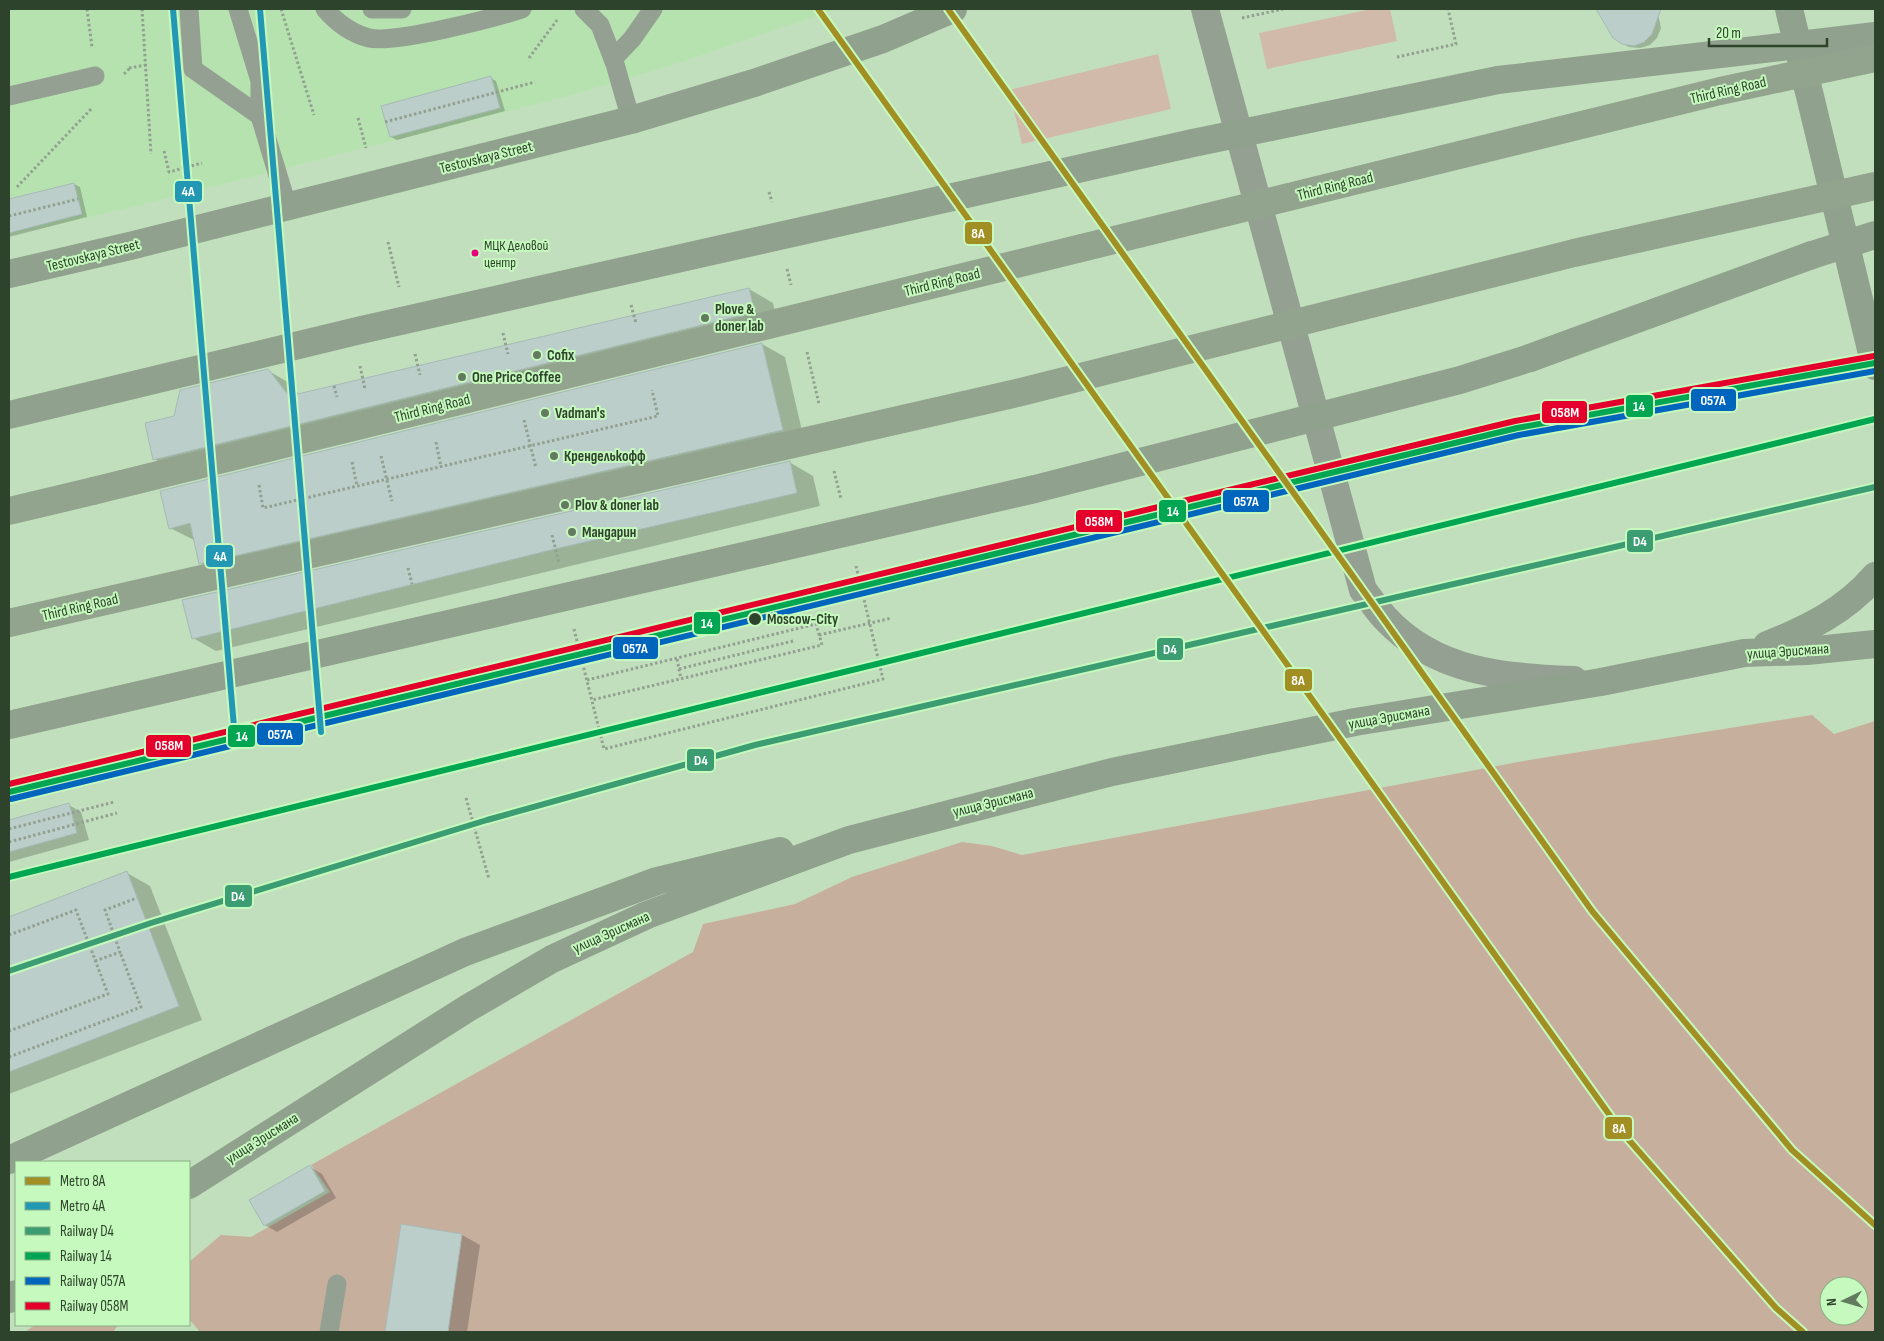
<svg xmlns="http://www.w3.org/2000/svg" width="1884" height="1341" font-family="'Sofia Sans Condensed',sans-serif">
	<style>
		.built { fill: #b6e2af }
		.green { fill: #d1baa9 }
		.forest { fill: #c7af9e; fill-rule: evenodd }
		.shadow { fill: #0003 }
		.building { fill: #bbcec9; stroke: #a6bab6 }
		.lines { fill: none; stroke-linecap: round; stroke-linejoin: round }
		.path { stroke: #92a091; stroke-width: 3; stroke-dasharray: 2.5 2.5; stroke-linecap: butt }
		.lane { stroke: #94a192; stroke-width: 19 }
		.street { stroke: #94a192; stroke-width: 28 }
		.secondary { stroke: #90a18d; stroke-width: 28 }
		.primary { stroke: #92a48e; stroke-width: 28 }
		.secondary-bridge { stroke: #90a18d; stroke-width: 28 }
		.primary-bridge { stroke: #92a48e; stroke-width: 28 }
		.rail-1-casing { stroke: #c5f9bd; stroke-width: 10 }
		.rail-2-casing { stroke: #c5f9bd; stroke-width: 10 }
		.rail-3-casing { stroke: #c5f9bd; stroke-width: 10 }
		.rail-4-casing { stroke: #c5f9bd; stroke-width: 10 }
		.rail-1 { stroke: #3c9d73; stroke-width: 6 }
		.rail-2 { stroke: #00a651; stroke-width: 6 }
		.rail-3 { stroke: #0065bd; stroke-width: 6 }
		.rail-4 { stroke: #e4002b; stroke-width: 6 }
		.metro-1-casing { stroke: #c5f9bd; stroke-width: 10 }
		.metro-2-casing { stroke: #c5f9bd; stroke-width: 10 }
		.metro-1 { stroke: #a18f23; stroke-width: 6 }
		.metro-2 { stroke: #2398b4; stroke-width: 6 }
		.bus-dot { fill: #e5007d; stroke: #c5f9bd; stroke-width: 2 }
		.poi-dot { fill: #627a5e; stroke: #c5f9bd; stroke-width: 2 }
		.stop-dot { fill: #2e432b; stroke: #c5f9bd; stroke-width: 2 }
		.labels { text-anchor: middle; stroke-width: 4; stroke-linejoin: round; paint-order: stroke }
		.bus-label { font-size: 14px; fill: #2e432b; stroke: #c5f9bd; text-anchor: start }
		.street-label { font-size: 15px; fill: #2e432b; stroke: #c5f9bd }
		.poi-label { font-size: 15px; font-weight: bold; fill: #2e432b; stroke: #c5f9bd; text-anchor: start }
		.stop-label { font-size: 15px; font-weight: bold; fill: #2e432b; stroke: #c5f9bd; text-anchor: start }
		.line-badge { stroke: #c5f9bd; stroke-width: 2 }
		.badge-label { font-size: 14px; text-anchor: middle; font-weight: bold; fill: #fff }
	</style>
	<rect width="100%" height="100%" fill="#c2dfbd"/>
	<polygon class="built" points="9,9 836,9 675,64 568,96 128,208 9,235"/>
	<g class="green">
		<polygon points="1371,9 1390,9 1397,41 1267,69 1259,33"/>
		<polygon points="1158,54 1171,109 1022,144 1009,90"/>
	</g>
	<g class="forest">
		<path d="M1812,715L1834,734L1875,721V1332H200L189,1319V1262L221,1235L251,1237L330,1192L311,1165L693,952L703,924L795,904L852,877L962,842L992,846L1022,855L1529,760ZM1829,1286H1859V1316H1829Z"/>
		<polygon points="35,1325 118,1325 113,1332 25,1332"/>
	</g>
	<g class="shadow">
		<polygon points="1602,9 1657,9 1661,28 1657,38 1650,45 1640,48 1629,47 1614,38"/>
		<polygon points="491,78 496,81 505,111 397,140 391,137"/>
		<polygon points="74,184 80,187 87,217 9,237 9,200"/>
		<polygon points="749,289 773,303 778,325 178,473 154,459 175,417 267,370 291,384 300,395"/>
		<polygon points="762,344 785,357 805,444 224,576 200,563 196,541 170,528"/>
		<polygon points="789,462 813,476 820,506 216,651 193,638"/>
		<polygon points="69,805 81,812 89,840 9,862 9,821"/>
		<polygon points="127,873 150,886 202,1020 9,1094 9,918"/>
		<polygon points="310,1167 322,1174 336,1198 277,1232 265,1225"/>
		<polygon points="402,1226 462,1235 480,1245 467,1332 386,1332"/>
	</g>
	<g class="building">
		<polygon points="1596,9 1661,9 1652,34 1644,42 1634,46 1622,44 1613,38"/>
		<polygon points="491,76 500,108 390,137 381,106"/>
		<polygon points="74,183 82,214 9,233 9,199"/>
		<polygon points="749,288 755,312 153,460 145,423 174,416 180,390 268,369 289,396"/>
		<polygon points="762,343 783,430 199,564 190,523 169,529 160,491"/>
		<polygon points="790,461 797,493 555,549 192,639 182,600"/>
		<polygon points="69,803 77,833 9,852 9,820"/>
		<polygon points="127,871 179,1006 9,1072 9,917"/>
		<polygon points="310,1165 325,1191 264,1226 249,1200"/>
		<polygon points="401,1224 462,1234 448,1332 385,1332"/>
	</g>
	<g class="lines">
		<g class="path">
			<polyline points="87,9 92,47"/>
			<polyline points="142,9 151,154"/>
			<polyline points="281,9 314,115"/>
			<polyline points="1242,18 1283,9"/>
			<polyline points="1397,57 1456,44 1448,9"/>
			<polyline points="529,58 557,20"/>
			<polyline points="129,68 146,65"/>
			<polyline points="124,74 130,68"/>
			<polyline points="358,118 366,148"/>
			<polyline points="385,122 535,82"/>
			<polyline points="164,151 169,172 202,163"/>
			<polyline points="17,187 92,108"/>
			<polyline points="769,192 772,202"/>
			<polyline points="9,216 78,199"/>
			<polyline points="388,242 399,287"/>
			<polyline points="787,269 791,285"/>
			<polyline points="631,305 636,323"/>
			<polyline points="503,333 508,354"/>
			<polyline points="807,352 819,404"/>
			<polyline points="415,354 420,375"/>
			<polyline points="360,366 365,389"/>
			<polyline points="334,386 337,397"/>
			<polyline points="524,420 536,468"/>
			<polyline points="436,442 441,467"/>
			<polyline points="381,456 392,501"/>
			<polyline points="352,462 357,486"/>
			<polyline points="834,471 841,499"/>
			<polyline points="259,485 263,508 658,416 652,390"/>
			<polyline points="552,535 559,563"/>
			<polyline points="408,568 412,584"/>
			<polyline points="574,629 604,749 883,679 856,566"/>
			<polyline points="819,635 892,618"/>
			<polyline points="677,659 681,679"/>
			<polyline points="679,669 793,641"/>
			<polyline points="587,680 816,624 822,645 592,700"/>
			<polyline points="466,798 489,879"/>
			<polyline points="9,829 114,802"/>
			<polyline points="9,842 117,813"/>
			<polyline points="9,935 76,910 108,994 9,1031"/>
			<polyline points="95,961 120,952 105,910 137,898"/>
			<polyline points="9,1057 141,1007 120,952"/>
		</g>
		<g class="lane">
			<polyline points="189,9 193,69 260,116 260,81 238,9"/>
			<path d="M325,9C337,23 350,33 369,38C394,44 494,18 522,9"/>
			<polyline points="372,9 402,9"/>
			<polyline points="584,9 600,25 615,64 631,120"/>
			<polyline points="613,59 632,39 653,9"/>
			<polyline points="9,96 95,76"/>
			<polyline points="260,116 287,205"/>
			<polyline points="329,1332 337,1284"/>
		</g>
		<path class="street" d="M1205,9L1363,590C1370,599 1377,609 1385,618C1436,673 1504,677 1574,680"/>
		<g class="secondary">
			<polyline points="1789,9 1875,366"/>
			<polyline points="9,274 134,245 631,120 754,83 883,39 953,9"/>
			<polyline points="1530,358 1812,255"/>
			<path d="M1767,645C1808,629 1846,610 1875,576"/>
			<polyline points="9,1160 465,952 657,881 780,851"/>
			<polyline points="189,1185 468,1008 552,959 647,915 849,840 1112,772 1355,722 1601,682 1744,653 1807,651 1875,644"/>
			<polyline points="9,1299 16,1294"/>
		</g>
		<polyline class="primary" points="9,511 93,491"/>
		<g class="secondary-bridge">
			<polyline points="1812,255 1875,235"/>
			<polyline points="9,415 361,330 1193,143 1498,80 1875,36"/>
			<polyline points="9,725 1035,489 1460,380 1530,358"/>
		</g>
		<g class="primary-bridge">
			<polyline points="93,491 1720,91 1875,58"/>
			<polyline points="9,623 1017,393 1574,253 1875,186"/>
		</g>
		<defs>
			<polyline id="rail-1" points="9,971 151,923 487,820 755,745 1875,487"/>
			<g id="rail-2">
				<polyline points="9,792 1517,428 1875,363"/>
				<polyline points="9,877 1875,419"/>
			</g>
			<polyline id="rail-3" points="11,799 1519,435 1875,371"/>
			<polyline id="rail-4" points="9,784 1515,421 1874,356"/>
		</defs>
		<use href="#rail-1" class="rail-1-casing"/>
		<use href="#rail-2" class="rail-2-casing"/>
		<use href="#rail-3" class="rail-3-casing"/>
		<use href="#rail-4" class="rail-4-casing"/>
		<use href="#rail-1" class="rail-1"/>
		<use href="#rail-2" class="rail-2"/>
		<use href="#rail-3" class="rail-3"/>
		<use href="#rail-4" class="rail-4"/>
		<defs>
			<g id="metro-1">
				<polyline points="818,9 1621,1131 1776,1308 1803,1332"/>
				<polyline points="948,9 1592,911 1792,1150 1875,1225"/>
			</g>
			<g id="metro-2">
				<polyline points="173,9 235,739"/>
				<polyline points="260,9 321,732"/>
			</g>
		</defs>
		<use href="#metro-1" class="metro-1-casing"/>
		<use href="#metro-2" class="metro-2-casing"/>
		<use href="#metro-1" class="metro-1"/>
		<use href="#metro-2" class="metro-2"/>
	</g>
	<circle class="bus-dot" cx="475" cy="253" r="4.5"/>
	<g class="poi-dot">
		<circle cx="705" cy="318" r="5"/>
		<circle cx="537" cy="355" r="5"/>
		<circle cx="462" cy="377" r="5"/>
		<circle cx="545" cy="413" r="5"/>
		<circle cx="554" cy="456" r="5"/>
		<circle cx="565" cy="505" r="5"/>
		<circle cx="572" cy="532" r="5"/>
	</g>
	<circle class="stop-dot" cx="755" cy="619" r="7"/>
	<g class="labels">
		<g class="bus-label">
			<text x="484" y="250">МЦК Деловой<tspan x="484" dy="17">центр</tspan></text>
		</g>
		<g class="street-label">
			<text transform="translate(1728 90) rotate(-13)" y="5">Third Ring Road</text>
			<text transform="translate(486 157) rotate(-14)" y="5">Testovskaya Street</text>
			<text transform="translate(1335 186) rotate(-14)" y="5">Third Ring Road</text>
			<text transform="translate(93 255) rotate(-14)" y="5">Testovskaya Street</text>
			<text transform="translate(942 282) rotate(-14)" y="5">Third Ring Road</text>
			<text transform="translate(432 408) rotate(-14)" y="5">Third Ring Road</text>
			<text transform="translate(80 607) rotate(-13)" y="5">Third Ring Road</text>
			<text transform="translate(1788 651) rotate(-4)" y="5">улица Эрисмана</text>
			<text transform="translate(1389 717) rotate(-10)" y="5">улица Эрисмана</text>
			<text transform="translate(993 802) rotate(-14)" y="5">улица Эрисмана</text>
			<text transform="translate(611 932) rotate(-24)" y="5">улица Эрисмана</text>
			<text transform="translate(262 1138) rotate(-32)" y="5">улица Эрисмана</text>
		</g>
		<g class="poi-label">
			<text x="715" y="314">Plove &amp;<tspan x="715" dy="17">doner lab</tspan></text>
			<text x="547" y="360">Cofix</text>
			<text x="472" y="382">One Price Coffee</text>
			<text x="555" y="418">Vadman's</text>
			<text x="564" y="461">Кренделькофф</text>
			<text x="575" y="510">Plov &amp; doner lab</text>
			<text x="582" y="537">Мандарин</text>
		</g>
		<g class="stop-label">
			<text x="767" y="624">Moscow-City</text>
		</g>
	</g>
	<g class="line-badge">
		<rect x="174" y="180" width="29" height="23" rx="5" fill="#2398b4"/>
		<rect x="964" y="221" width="29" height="24" rx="5" fill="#a18f23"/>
		<rect x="1690" y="388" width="47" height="24" rx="5" fill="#0065bd"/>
		<rect x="1625" y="394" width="29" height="24" rx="5" fill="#00a651"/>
		<rect x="1541" y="400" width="47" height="24" rx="5" fill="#e4002b"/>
		<rect x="1222" y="489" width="48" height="24" rx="5" fill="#0065bd"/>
		<rect x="1158" y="499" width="29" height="24" rx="5" fill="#00a651"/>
		<rect x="1075" y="509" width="48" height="24" rx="5" fill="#e4002b"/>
		<rect x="1626" y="529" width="28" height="24" rx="5" fill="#3c9d73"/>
		<rect x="205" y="544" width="29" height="24" rx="5" fill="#2398b4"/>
		<rect x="693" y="611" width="28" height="24" rx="5" fill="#00a651"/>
		<rect x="612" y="636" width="47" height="24" rx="5" fill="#0065bd"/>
		<rect x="1156" y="637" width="28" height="24" rx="5" fill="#3c9d73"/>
		<rect x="1284" y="668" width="29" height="24" rx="5" fill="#a18f23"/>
		<rect x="256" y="722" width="48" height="24" rx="5" fill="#0065bd"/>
		<rect x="227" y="724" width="29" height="24" rx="5" fill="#00a651"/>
		<rect x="145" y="734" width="47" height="24" rx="5" fill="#e4002b"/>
		<rect x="686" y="748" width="29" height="24" rx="5" fill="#3c9d73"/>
		<rect x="224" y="884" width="29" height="24" rx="5" fill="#3c9d73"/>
		<rect x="1604" y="1116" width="29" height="24" rx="5" fill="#a18f23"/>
	</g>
	<g class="badge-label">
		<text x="188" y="196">4А</text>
		<text x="978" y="238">8А</text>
		<text x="1713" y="405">057А</text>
		<text x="1639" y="411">14</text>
		<text x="1565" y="417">058М</text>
		<text x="1246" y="506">057А</text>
		<text x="1173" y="516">14</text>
		<text x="1099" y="526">058М</text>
		<text x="1640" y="546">D4</text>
		<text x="220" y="561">4А</text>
		<text x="707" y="628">14</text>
		<text x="635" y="653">057А</text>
		<text x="1170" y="654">D4</text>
		<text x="1298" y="685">8А</text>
		<text x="280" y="739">057А</text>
		<text x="242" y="741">14</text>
		<text x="169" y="750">058М</text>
		<text x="701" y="765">D4</text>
		<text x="238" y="901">D4</text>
		<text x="1619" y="1133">8А</text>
	</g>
	<rect width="1884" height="1341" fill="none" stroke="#2e432b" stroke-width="20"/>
	<rect x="15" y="1161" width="175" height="165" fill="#c5f9bd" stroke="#89b083"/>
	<rect x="25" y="1177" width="25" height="8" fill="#a18f23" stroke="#89b083"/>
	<text x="60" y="1186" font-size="15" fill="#2e432b">Metro 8А</text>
	<rect x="25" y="1202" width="25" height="8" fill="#2398b4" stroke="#89b083"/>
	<text x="60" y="1211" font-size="15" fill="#2e432b">Metro 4А</text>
	<rect x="25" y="1227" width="25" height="8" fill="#3c9d73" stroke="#89b083"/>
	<text x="60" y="1236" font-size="15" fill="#2e432b">Railway D4</text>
	<rect x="25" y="1252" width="25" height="8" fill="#00a651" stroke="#89b083"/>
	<text x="60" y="1261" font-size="15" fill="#2e432b">Railway 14</text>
	<rect x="25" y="1277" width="25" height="8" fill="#0065bd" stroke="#89b083"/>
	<text x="60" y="1286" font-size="15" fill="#2e432b">Railway 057А</text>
	<rect x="25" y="1302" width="25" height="8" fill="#e4002b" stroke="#89b083"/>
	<text x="60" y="1311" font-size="15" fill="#2e432b">Railway 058М</text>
	<g transform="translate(1844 1301) rotate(265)"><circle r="24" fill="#c5f9bd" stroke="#89b083"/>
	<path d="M0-4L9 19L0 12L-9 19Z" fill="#627a5e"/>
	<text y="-8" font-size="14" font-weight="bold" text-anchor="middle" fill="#2e432b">N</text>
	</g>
	<path d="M1709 38v8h118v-8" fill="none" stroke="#2e432b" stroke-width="2.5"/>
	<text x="1716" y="38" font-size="15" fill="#2e432b" stroke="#c5f9bd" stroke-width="4" paint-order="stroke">20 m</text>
</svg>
